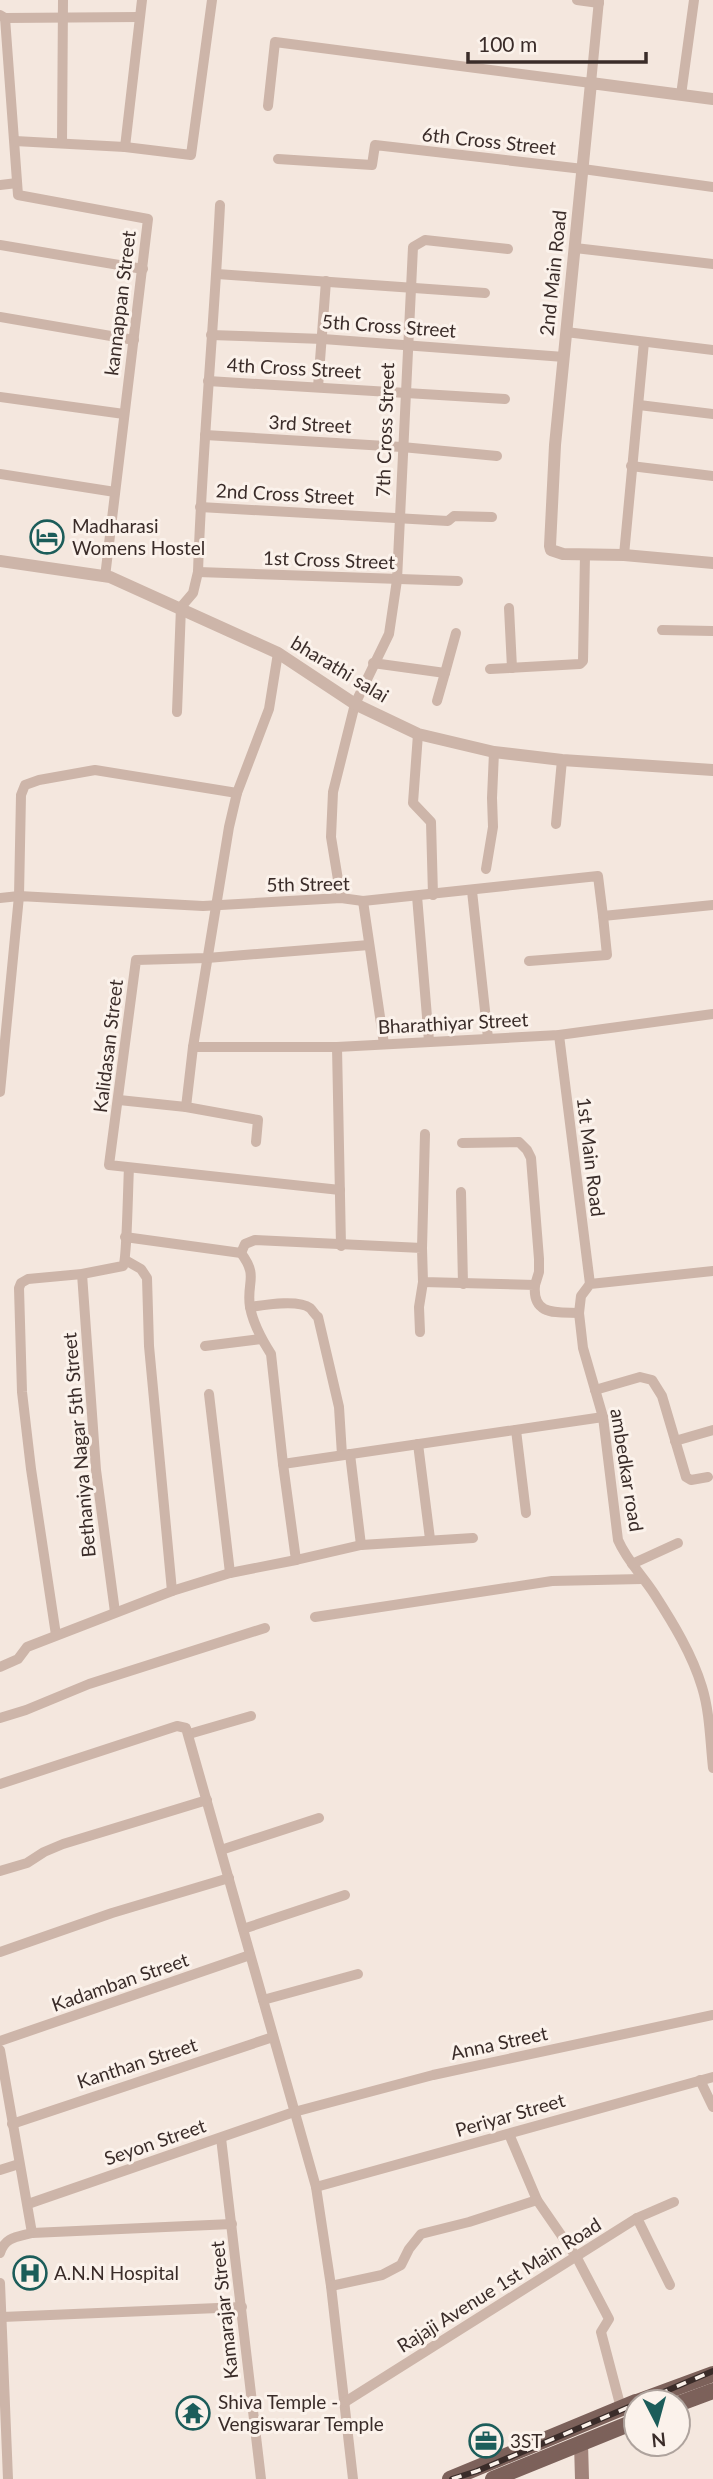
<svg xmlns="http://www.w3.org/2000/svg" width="713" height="2479" font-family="Lato,sans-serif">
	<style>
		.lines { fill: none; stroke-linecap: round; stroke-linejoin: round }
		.minor { stroke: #cdb5a9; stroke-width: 10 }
		.tertiary { stroke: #cdb5a9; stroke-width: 12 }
		.secondary { stroke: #a1837a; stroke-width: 14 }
		.primary { stroke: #7c615a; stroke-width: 16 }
		.rail-casing { stroke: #3a2c29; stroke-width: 6 }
		.rail { stroke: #fbf2eb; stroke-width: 3.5; stroke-dasharray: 10; stroke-linecap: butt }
		.labels { text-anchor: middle; stroke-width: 6; stroke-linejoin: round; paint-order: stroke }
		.street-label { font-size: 19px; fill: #3a2c29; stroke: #fbf2eb }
		.poi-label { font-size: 19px; fill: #3a2c29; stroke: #fbf2eb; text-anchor: start }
	</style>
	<rect width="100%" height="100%" fill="#f4e7de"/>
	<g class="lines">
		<g class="minor">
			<polyline points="577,0 599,3"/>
			<polyline points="0,15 5,18 139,17"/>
			<polyline points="5,18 18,195 148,219 105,577"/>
			<polyline points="681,95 694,0"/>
			<polyline points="268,106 275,42 591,83 599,0"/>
			<polyline points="15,141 125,147 191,155 212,0"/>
			<polyline points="62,143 63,0"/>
			<polyline points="125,147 142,0"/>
			<polyline points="278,159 372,165 375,145 583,169 713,187"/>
			<polyline points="0,185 17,183"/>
			<polyline points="0,245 143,269"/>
			<polyline points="575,248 713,264"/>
			<polyline points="217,274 485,293"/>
			<polyline points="0,317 134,340"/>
			<polyline points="566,332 713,350"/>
			<polyline points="211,335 323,339 564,357"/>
			<polyline points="208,381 505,399"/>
			<polyline points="318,387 326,281"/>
			<polyline points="0,397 124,414"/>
			<polyline points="639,405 713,414"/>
			<polyline points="205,435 402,447 497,456"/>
			<polyline points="631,466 713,476"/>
			<polyline points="0,474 115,492"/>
			<polyline points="200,507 448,521 454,516 492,517"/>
			<polyline points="624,555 644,342"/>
			<polyline points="198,572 458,581"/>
			<polyline points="509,608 512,668"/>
			<polyline points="662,630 713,631"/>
			<polyline points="373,663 445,673 437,701"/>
			<polyline points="490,669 580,664 583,661 585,555"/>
			<polyline points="445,673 456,633"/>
			<path d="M177,712L181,607L193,593L198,572C202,450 214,328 220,205"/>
			<polyline points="418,734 413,803 431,822 433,895"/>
			<polyline points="556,824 562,760"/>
			<polyline points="486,869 493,827 492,798 494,752"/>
			<polyline points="472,891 488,1038"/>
			<polyline points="417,896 429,1041"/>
			<polyline points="0,898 19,896 21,795 25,785 39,780 95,770 237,793"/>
			<polyline points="341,898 331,837 333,792 355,704 389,634 397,580 413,247 425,240 508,249"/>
			<polyline points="363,901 384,1044"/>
			<polyline points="529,961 607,955 603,916 713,905"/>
			<polyline points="559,1035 590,1284"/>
			<polyline points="193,1047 337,1047 559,1035 713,1014"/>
			<polyline points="337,1047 341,1246"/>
			<polyline points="0,1092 19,896 203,906 341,898 363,901 598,876 603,916"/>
			<polyline points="119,1100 186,1107 258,1120 256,1142"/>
			<polyline points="186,1107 193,1047 229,827 237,793 269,709 278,653"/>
			<polyline points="462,1143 519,1142 527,1150 531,1158 539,1259 539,1272 535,1285"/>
			<polyline points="340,1190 109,1165 136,960 207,958 369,945"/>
			<polyline points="461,1192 463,1284"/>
			<polyline points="422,1248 425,1134"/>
			<path d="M241,1253L245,1244L255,1240L422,1248L423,1282L535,1285C532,1316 556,1312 579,1313"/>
			<polyline points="127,1261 141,1269 147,1278 149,1346 172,1591"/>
			<path d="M713,1271L590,1284L581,1296L579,1313L583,1348L603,1417L618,1540C627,1561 643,1576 655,1595C673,1623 692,1654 702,1687C710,1713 710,1741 713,1768"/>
			<polyline points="82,1274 96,1470 115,1612"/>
			<path d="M250,1307C264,1305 298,1299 310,1308C313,1311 315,1315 318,1317L339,1407L342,1455"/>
			<polyline points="420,1332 419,1307 423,1282"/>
			<polyline points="205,1346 261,1339"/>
			<polyline points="595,1390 640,1377 652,1380 662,1396 686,1477 691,1480 708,1477"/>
			<polyline points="209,1394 230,1573"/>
			<polyline points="516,1430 526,1513"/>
			<polyline points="675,1441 713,1430"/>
			<polyline points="418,1444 430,1539"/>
			<polyline points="350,1454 361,1545"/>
			<polyline points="283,1464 603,1417"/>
			<polyline points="296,1560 361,1545 473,1538"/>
			<polyline points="632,1564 678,1543"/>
			<polyline points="315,1617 552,1581 642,1579"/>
			<path d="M56,1635L31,1469L22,1392L19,1288L21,1283L28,1279L82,1274L123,1266C127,1260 128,1183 129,1168"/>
			<path d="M0,1667L18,1659L27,1647L172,1591L230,1573L296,1560L283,1464L271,1354C262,1340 253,1323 250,1307C246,1282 259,1277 241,1253L125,1237"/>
			<polyline points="0,1718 26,1710 89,1684 265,1628"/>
			<polyline points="189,1734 251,1716"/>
			<polyline points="0,1784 177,1726 186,1728 316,2187 331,2286 353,2479"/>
			<polyline points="221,1850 319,1818"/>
			<polyline points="0,1871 27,1863 44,1852 63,1844 207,1800"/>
			<polyline points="243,1929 345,1895"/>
			<polyline points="0,1952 112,1913 229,1878"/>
			<polyline points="263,2000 358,1974"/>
			<polyline points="0,2041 250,1955"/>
			<polyline points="0,2050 32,2233"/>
			<polyline points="700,2080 713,2107"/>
			<polyline points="12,2124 273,2037"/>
			<polyline points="509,2134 537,2200 577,2258 609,2319 601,2332 621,2408"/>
			<polyline points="221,2138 261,2479"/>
			<polyline points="0,2170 19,2164"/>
			<polyline points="316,2187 713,2077"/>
			<polyline points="28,2204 294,2112 433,2075 713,2015"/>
			<polyline points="637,2218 670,2285"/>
			<path d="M0,2253C5,2237 17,2237 32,2233L232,2224"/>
			<polyline points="0,2283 8,2479"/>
			<polyline points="331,2286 382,2275 401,2265 409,2249 421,2234 469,2222 537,2200"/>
			<polyline points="2,2317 242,2307"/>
			<polyline points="345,2402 637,2218 674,2202"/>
		</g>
		<g class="tertiary">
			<polyline points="713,99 591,83 555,445 550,546 551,550 563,554 624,555 713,563"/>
			<polyline points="0,561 110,577 278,653 355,704 418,734 494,752 562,760 713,770"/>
		</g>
		<polyline class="secondary" points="581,2443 582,2479"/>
		<g class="primary">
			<polyline points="637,2402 713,2374"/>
			<polyline points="678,2404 713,2391"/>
			<polyline points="450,2479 636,2402"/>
			<polyline points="493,2479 636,2421"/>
		</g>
		<defs>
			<g id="rail">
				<polyline points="640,2402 713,2371"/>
				<polyline points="452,2479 477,2471 636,2404"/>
			</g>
		</defs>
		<use href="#rail" class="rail-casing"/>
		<use href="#rail" class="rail"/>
	</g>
	<defs>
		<symbol id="hotel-ring" viewBox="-11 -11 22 22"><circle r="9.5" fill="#fbf2eb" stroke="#1c5d5a" stroke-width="1.5"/><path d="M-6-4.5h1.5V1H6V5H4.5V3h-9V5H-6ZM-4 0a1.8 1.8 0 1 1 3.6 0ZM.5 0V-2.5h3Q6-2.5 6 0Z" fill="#1c5d5a"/></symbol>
		<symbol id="hospital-ring" viewBox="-11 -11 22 22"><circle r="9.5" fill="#fbf2eb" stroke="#1c5d5a" stroke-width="1.5"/><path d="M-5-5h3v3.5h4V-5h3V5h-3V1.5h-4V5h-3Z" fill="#1c5d5a"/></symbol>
		<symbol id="temple-ring" viewBox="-11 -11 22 22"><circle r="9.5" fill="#fbf2eb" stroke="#1c5d5a" stroke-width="1.5"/><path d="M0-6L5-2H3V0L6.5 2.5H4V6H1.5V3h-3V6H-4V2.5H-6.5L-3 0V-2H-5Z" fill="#1c5d5a"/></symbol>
		<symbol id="office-ring" viewBox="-11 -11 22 22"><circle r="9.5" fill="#fbf2eb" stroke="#1c5d5a" stroke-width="1.5"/><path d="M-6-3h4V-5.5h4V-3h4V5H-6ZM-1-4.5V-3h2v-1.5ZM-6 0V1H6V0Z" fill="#1c5d5a"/></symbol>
	</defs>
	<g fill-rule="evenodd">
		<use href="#hotel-ring" x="28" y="518" width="38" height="38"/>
		<use href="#hospital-ring" x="11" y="2254" width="38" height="38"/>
		<use href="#temple-ring" x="174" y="2394" width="38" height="38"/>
		<use href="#office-ring" x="467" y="2422" width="38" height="38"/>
	</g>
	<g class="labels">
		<g class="street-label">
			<text transform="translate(489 141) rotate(6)" y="7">6th Cross Street</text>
			<text transform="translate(553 273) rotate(-84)" y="7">2nd Main Road</text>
			<text transform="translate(120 303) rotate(-83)" y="7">kannappan Street</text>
			<text transform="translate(389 326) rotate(4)" y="7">5th Cross Street</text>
			<text transform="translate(294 368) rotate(3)" y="7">4th Cross Street</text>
			<text transform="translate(310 424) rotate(3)" y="7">3rd Street</text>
			<text transform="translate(385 430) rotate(-88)" y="7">7th Cross Street</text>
			<text transform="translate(285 494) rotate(3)" y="7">2nd Cross Street</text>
			<text transform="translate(329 560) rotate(2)" y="7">1st Cross Street</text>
			<text transform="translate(340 669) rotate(31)" y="7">bharathi salai</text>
			<text transform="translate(308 884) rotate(-1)" y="7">5th Street</text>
			<text transform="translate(453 1023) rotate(-3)" y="7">Bharathiyar Street</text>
			<text transform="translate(108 1046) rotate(-83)" y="7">Kalidasan Street</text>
			<text transform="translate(591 1157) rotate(83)" y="7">1st Main Road</text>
			<text transform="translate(79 1445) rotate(-95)" y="7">Bethaniya Nagar 5th Street</text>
			<text transform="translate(627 1470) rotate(81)" y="7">ambedkar road</text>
			<text transform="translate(120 1982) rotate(-19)" y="7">Kadamban Street</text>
			<text transform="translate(499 2043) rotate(-12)" y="7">Anna Street</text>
			<text transform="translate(137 2063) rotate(-18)" y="7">Kanthan Street</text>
			<text transform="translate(510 2115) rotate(-16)" y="7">Periyar Street</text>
			<text transform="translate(155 2142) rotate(-19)" y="7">Seyon Street</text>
			<text transform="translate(499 2285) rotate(-32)" y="7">Rajaji Avenue 1st Main Road</text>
			<text transform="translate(224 2310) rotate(-96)" y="7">Kamarajar Street</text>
		</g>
		<g class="poi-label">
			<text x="72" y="533">Madharasi<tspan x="72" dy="22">Womens Hostel</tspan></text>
			<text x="54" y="2280">A.N.N Hospital</text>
			<text x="218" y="2409">Shiva Temple -<tspan x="218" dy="22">Vengiswarar Temple</tspan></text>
			<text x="510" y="2448">3ST</text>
		</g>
	</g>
	<g transform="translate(657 2423) rotate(174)"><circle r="33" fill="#fbf2eb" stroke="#aea39d" stroke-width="2"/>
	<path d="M0-5L12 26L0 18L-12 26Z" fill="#1c5d5a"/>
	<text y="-10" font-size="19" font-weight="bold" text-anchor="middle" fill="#3a2c29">N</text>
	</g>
	<path d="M468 52v10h178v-10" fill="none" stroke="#3a2c29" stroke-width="3.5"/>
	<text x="478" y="52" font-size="21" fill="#3a2c29" stroke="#fbf2eb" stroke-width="5" paint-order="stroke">100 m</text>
</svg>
